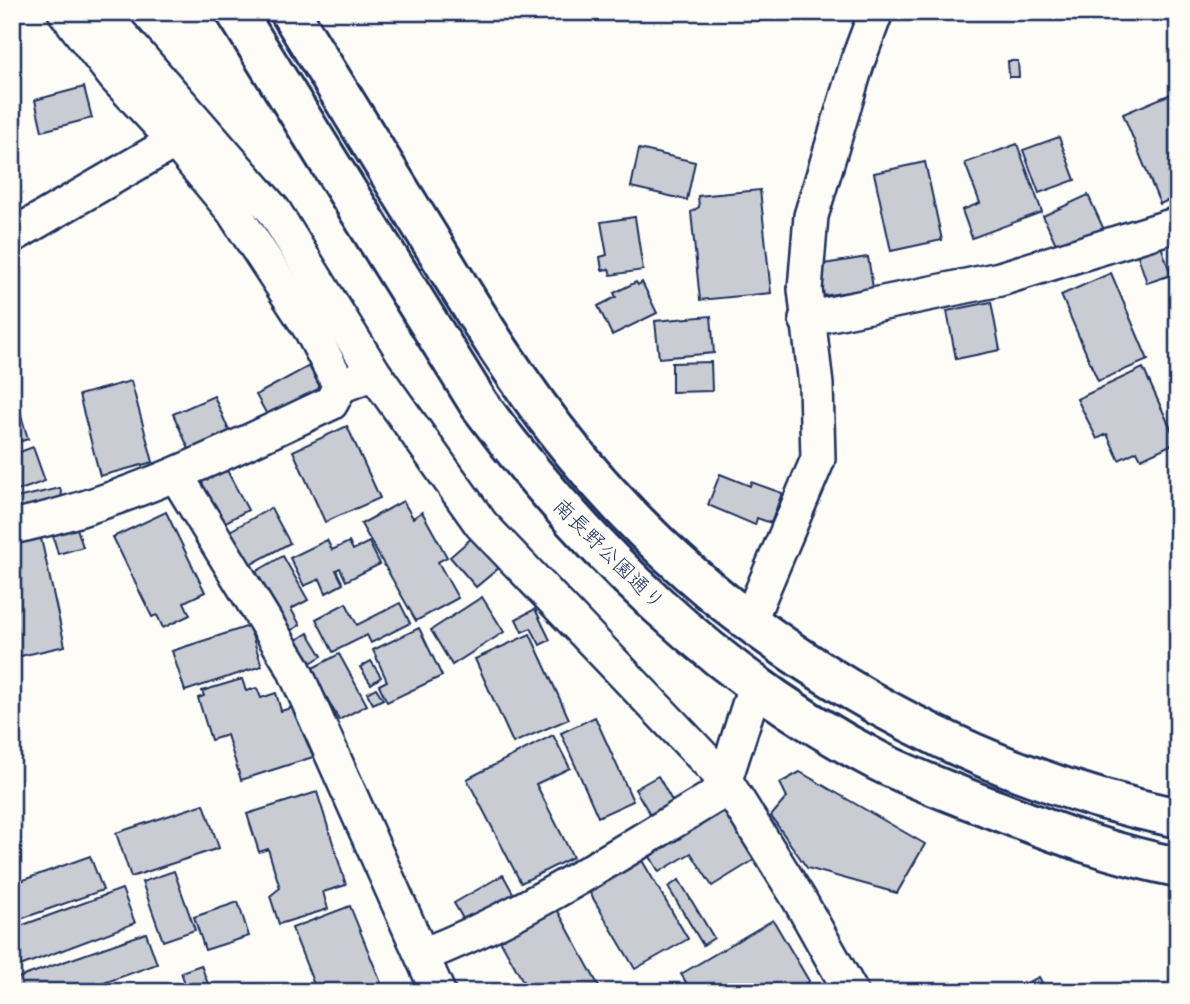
<svg xmlns="http://www.w3.org/2000/svg" width="1190" height="1004" font-family="'Playpen Sans','Klee One',sans-serif">
	<style>
		.building { fill: #c9ccd3; stroke: #1b2f5e; stroke-width: 2 }
		.lines { fill: none; stroke-linecap: round; stroke-linejoin: round }
		.minor-casing { stroke: #1b2f5e; stroke-width: 38 }
		.tertiary-casing { stroke: #1b2f5e; stroke-width: 44 }
		.minor { stroke: #fdfcf7; stroke-width: 33 }
		.tertiary { stroke: #fdfcf7; stroke-width: 38 }
		.labels { text-anchor: middle; stroke-width: 5; stroke-linejoin: round; paint-order: stroke }
		.street-label { font-size: 21px; fill: #1b2f5e; stroke: #fdfcf7 }
	</style>
	<rect width="100%" height="100%" fill="#fdfcf7"/>
	<filter id="ink" filterUnits="userSpaceOnUse"><feTurbulence type="fractalNoise" baseFrequency=".0143" numOctaves="2"/><feDisplacementMap in="SourceGraphic" scale="14" xChannelSelector="R" yChannelSelector="G"/><feConvolveMatrix kernelMatrix="1 2 1 2 8 2 1 2 1" color-interpolation-filters="sRGB"/></filter>
	<g filter="url(#ink)">
		<g class="building">
			<polygon points="1008,61 1018,61 1019,77 1009,77"/>
			<polygon points="84,87 92,118 42,131 35,100"/>
			<polygon points="1178,91 1178,196 1160,204 1123,114"/>
			<polygon points="1059,137 1075,180 1039,193 1023,150"/>
			<polygon points="1017,144 1042,212 972,238 962,210 980,203 965,163"/>
			<polygon points="639,149 695,162 687,200 631,187"/>
			<polygon points="925,162 942,240 891,251 874,173"/>
			<polygon points="760,190 771,293 700,300 691,212 699,207 698,196"/>
			<polygon points="1088,195 1106,234 1061,255 1043,216"/>
			<polygon points="635,217 643,270 611,275 609,269 602,270 600,257 607,255 601,222"/>
			<polygon points="1161,246 1171,275 1147,283 1137,253"/>
			<polygon points="868,257 873,288 823,296 817,265"/>
			<polygon points="1111,273 1148,360 1098,381 1061,295"/>
			<polygon points="636,282 638,285 642,282 657,313 612,335 598,306 616,297 614,293"/>
			<polygon points="991,302 1000,350 956,359 947,311"/>
			<polygon points="711,316 714,353 659,358 655,321"/>
			<polygon points="711,362 712,391 672,392 672,363"/>
			<polygon points="309,366 322,391 270,420 256,395"/>
			<polygon points="1143,368 1177,442 1141,459 1137,451 1119,460 1107,434 1097,439 1077,399"/>
			<polygon points="131,381 153,462 100,476 79,395"/>
			<polygon points="12,384 28,439 12,444"/>
			<polygon points="214,396 233,440 193,458 173,414"/>
			<polygon points="347,426 380,498 325,522 293,451"/>
			<polygon points="33,447 45,481 12,493 12,455"/>
			<polygon points="222,461 248,510 222,524 196,475"/>
			<polygon points="720,474 750,486 751,482 782,493 771,523 757,518 755,525 708,505"/>
			<polygon points="60,488 64,503 12,516 12,499"/>
			<polygon points="403,501 413,518 422,512 447,557 438,562 458,598 416,621 361,524"/>
			<polygon points="271,508 290,543 248,566 228,532"/>
			<polygon points="166,512 205,592 184,602 190,615 163,628 157,615 152,617 113,537"/>
			<polygon points="75,522 83,547 58,554 51,529"/>
			<polygon points="40,534 65,646 12,658 12,541"/>
			<polygon points="474,536 500,567 476,587 450,557"/>
			<polygon points="327,540 332,550 349,542 353,550 369,542 380,564 346,581 340,568 336,570 343,584 326,593 320,579 304,586 290,558"/>
			<polygon points="283,556 308,600 291,609 300,625 284,635 250,575"/>
			<polygon points="482,597 504,632 452,665 431,630"/>
			<polygon points="346,603 357,625 400,603 410,623 371,643 367,635 333,652 316,619"/>
			<polygon points="535,609 550,640 540,645 531,628 522,632 516,619"/>
			<polygon points="249,626 262,666 185,691 172,651"/>
			<polygon points="419,628 442,676 387,702 379,685 387,681 373,650"/>
			<polygon points="308,633 322,656 307,665 292,643"/>
			<polygon points="530,634 569,719 513,743 475,659"/>
			<polygon points="339,654 367,705 339,720 311,669"/>
			<polygon points="371,661 381,677 371,684 360,667"/>
			<polygon points="242,679 246,691 257,688 261,698 276,693 281,711 300,705 316,756 241,780 227,735 211,740 198,698 204,696 202,691"/>
			<polygon points="376,688 383,699 373,704 367,693"/>
			<polygon points="595,717 633,801 598,817 561,733"/>
			<polygon points="553,735 570,768 536,784 573,857 521,883 467,779"/>
			<polygon points="800,772 925,844 897,893 807,868 771,816 787,797 780,783"/>
			<polygon points="658,776 675,806 653,819 635,789"/>
			<polygon points="317,792 346,885 323,892 328,909 279,924 270,896 280,888 268,849 259,852 247,814"/>
			<polygon points="719,803 754,860 712,886 691,853 659,872 645,848"/>
			<polygon points="204,804 219,848 131,877 116,833"/>
			<polygon points="90,856 103,890 12,922 12,884"/>
			<polygon points="640,857 688,939 635,969 587,888"/>
			<polygon points="174,871 195,930 163,941 142,882"/>
			<polygon points="503,875 518,902 469,929 454,903"/>
			<polygon points="679,880 714,938 703,945 668,887"/>
			<polygon points="122,889 135,923 12,969 12,929"/>
			<polygon points="552,900 602,992 529,992 495,931"/>
			<polygon points="238,902 249,936 205,950 194,917"/>
			<polygon points="350,906 381,983 359,992 317,992 292,928"/>
			<polygon points="773,920 809,981 791,992 692,992 681,974"/>
			<polygon points="146,933 157,964 79,992 12,992 12,980"/>
			<polygon points="201,965 211,992 188,992 181,972"/>
			<polygon points="1039,977 1047,992 1007,992"/>
		</g>
		<g class="lines">
			<defs>
				<g id="minor">
					<polyline points="65,12 115,77 175,141 233,211 311,330 340,386 374,373"/>
					<path d="M101,12L274,211L374,373L481,524L725,780L715,796C620,853 526,915 423,955"/>
					<polyline points="12,236 175,141"/>
					<polyline points="806,319 1000,279 1178,224"/>
					<polyline points="176,475 293,667 438,992"/>
					<path d="M12,527C124,504 228,451 331,403L340,386"/>
					<polyline points="749,622 818,459 816,385 805,289 811,216 858,60 876,12"/>
					<polyline points="755,686 725,780 799,899 851,992"/>
				</g>
				<g id="tertiary">
					<path d="M236,12L479,404C584,547 719,679 878,761C916,780 957,795 996,810C1055,833 1115,855 1178,867"/>
					<path d="M290,12C337,89 384,165 431,241C475,314 520,387 574,453C724,637 946,770 1178,818"/>
				</g>
			</defs>
			<use href="#minor" class="minor-casing"/>
			<use href="#tertiary" class="tertiary-casing"/>
			<use href="#minor" class="minor"/>
			<use href="#tertiary" class="tertiary"/>
		</g>
	</g>
	<g class="labels">
		<g class="street-label">
			<text transform="translate(609 554) rotate(45)" y="7">南長野公園通り</text>
		</g>
	</g>
	<rect width="1190" height="1004" fill="none" stroke="#fdfcf7" stroke-width="42"/>
	<rect x="21" y="21" width="1148" height="962" fill="none" stroke="#1b2f5e" stroke-width="2.5" filter="url(#ink)"/>
</svg>
